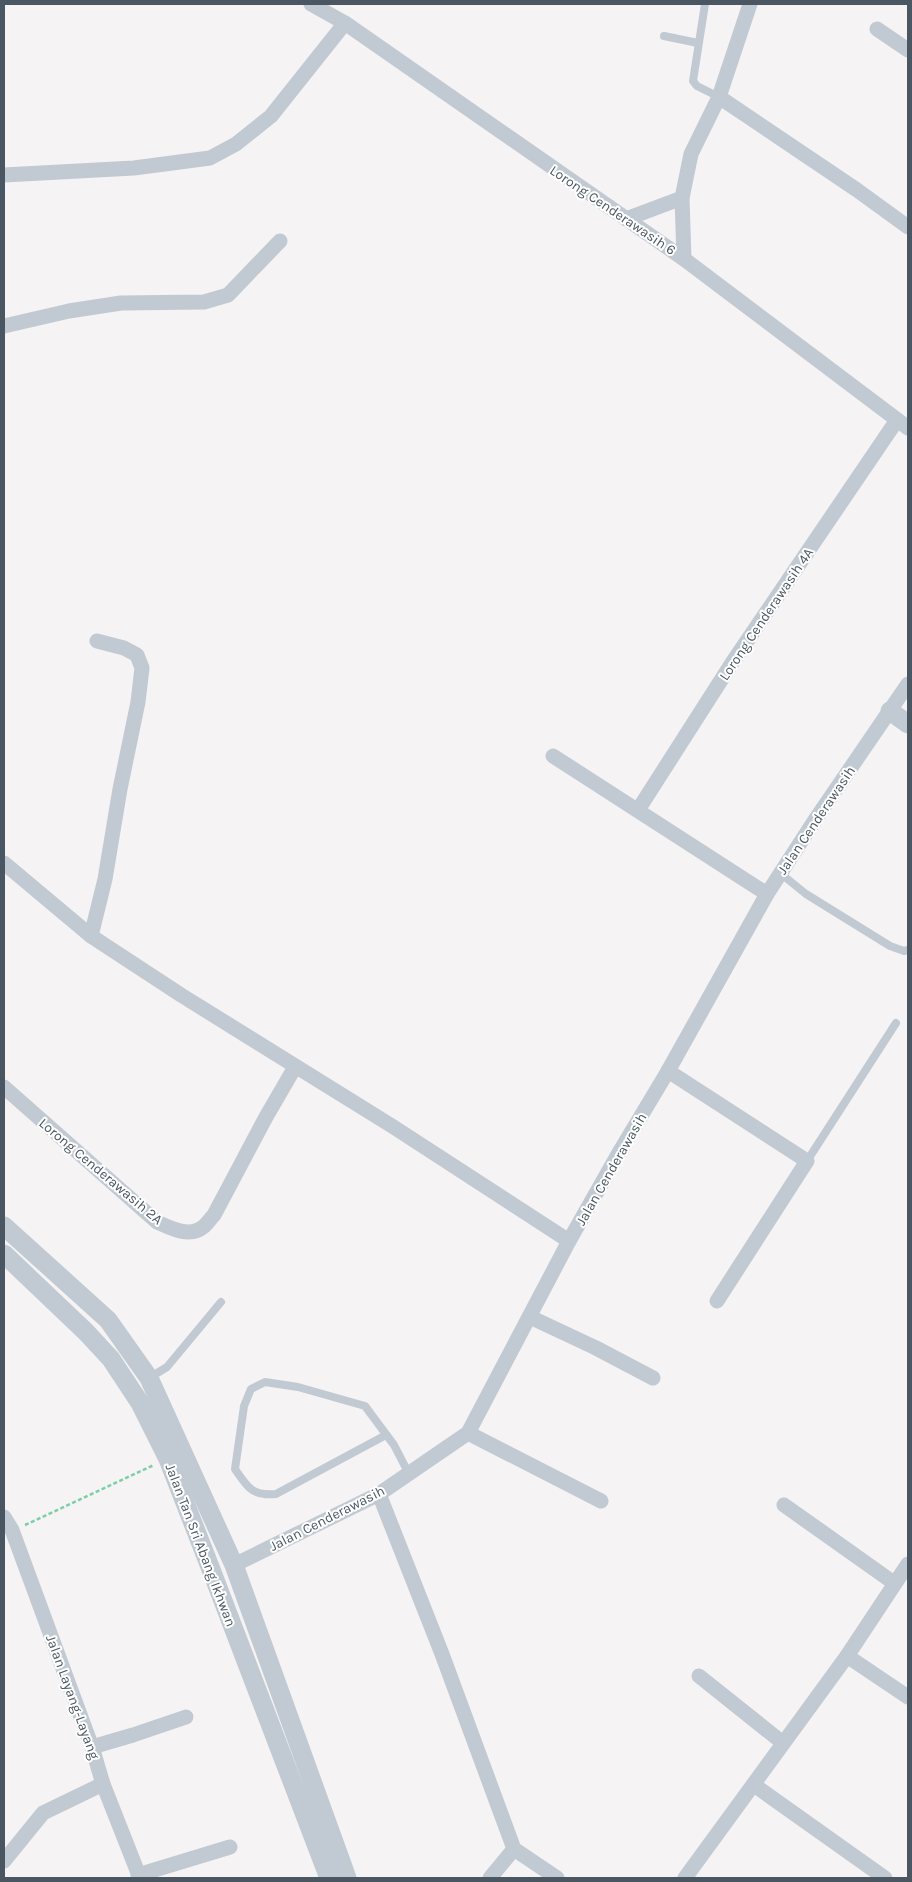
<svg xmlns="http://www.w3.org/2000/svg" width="912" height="1882" font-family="Karla,sans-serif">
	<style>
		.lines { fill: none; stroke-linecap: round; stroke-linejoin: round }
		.path { stroke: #7ad0a6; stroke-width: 2.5; stroke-dasharray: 4 2.5; stroke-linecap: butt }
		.service { stroke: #c1cad2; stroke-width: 8 }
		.minor { stroke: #c1cad2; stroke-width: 15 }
		.tertiary { stroke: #c1cad2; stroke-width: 19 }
		.labels { text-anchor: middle; stroke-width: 4; stroke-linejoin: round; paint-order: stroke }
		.street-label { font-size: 14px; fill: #4a5661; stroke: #fff }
	</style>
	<rect width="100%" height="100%" fill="#f5f3f3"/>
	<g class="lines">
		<polyline class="path" points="25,1525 154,1465"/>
		<g class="service">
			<polyline points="705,4 693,81 697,86 719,97"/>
			<polyline points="664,36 698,43"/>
			<polyline points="780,873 806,894 890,946 904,951 908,950"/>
			<polyline points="807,1161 896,1023"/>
			<polyline points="149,1378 167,1367 221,1302"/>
			<path d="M386,1435L276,1494C252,1496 248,1488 235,1469L244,1406L251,1389L265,1382L298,1387L365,1406L394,1445L409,1474"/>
		</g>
		<g class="minor">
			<polyline points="311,4 345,23 684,259 908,428"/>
			<polyline points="877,29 908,50"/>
			<polyline points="719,97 857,190 908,227"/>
			<polyline points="4,175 134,168 210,158 236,144 271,116 345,23"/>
			<polyline points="626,219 682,198"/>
			<polyline points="684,259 682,198 691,154 719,97 750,4"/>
			<polyline points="4,326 69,311 121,303 204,302 228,295 280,241"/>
			<polyline points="553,756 767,894"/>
			<polyline points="638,810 732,663 897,420"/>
			<polyline points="4,863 91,936 181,995 392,1126 569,1241"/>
			<polyline points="91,936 105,879 120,789 138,702 142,668 137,655 124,648 97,641"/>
			<polyline points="668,1071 807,1161 717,1301"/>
			<path d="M4,1087L157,1222C170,1228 190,1238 203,1227C207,1224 210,1219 214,1215L266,1117L295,1067"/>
			<polyline points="530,1317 596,1348 653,1378"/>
			<polyline points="468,1433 601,1501"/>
			<polyline points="379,1494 442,1654 514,1849 557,1878"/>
			<polyline points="784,1505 894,1583"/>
			<polyline points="4,1517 12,1530 92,1747 103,1784 140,1878"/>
			<polyline points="234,1565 379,1494 468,1433 569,1241 620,1151 668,1071 767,894 815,820 908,684"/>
			<polyline points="847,1656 908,1697"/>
			<polyline points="699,1676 783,1743"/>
			<polyline points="92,1747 133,1735 186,1717"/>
			<polyline points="754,1785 885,1878"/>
			<polyline points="4,1861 43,1813 103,1784"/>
			<polyline points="138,1875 230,1847"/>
			<polyline points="490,1878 514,1849"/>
			<polyline points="685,1878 847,1656 908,1564"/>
		</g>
		<g class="tertiary">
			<polyline points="890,711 908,724"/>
			<polyline points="4,1226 108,1320 149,1378 234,1565 347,1878"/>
			<polyline points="4,1254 86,1332 111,1359 140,1403 168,1459 212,1572 329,1878"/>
		</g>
	</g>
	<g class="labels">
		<g class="street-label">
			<text transform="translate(613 210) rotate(34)" y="5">Lorong Cenderawasih 6</text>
			<text transform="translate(766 614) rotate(-56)" y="5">Lorong Cenderawasih 4A</text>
			<text transform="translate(816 820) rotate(-56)" y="5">Jalan Cenderawasih</text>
			<text transform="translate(611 1169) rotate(-60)" y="5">Jalan Cenderawasih</text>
			<text transform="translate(101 1171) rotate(40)" y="5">Lorong Cenderawasih 2A</text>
			<text transform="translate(327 1518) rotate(-27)" y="5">Jalan Cenderawasih</text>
			<text transform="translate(201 1545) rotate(69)" y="5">Jalan Tan Sri Abang Ikhwan</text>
			<text transform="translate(73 1697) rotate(70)" y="5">Jalan Layang-Layang</text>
		</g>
	</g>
	<rect width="912" height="1882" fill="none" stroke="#4a5661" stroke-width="10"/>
</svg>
